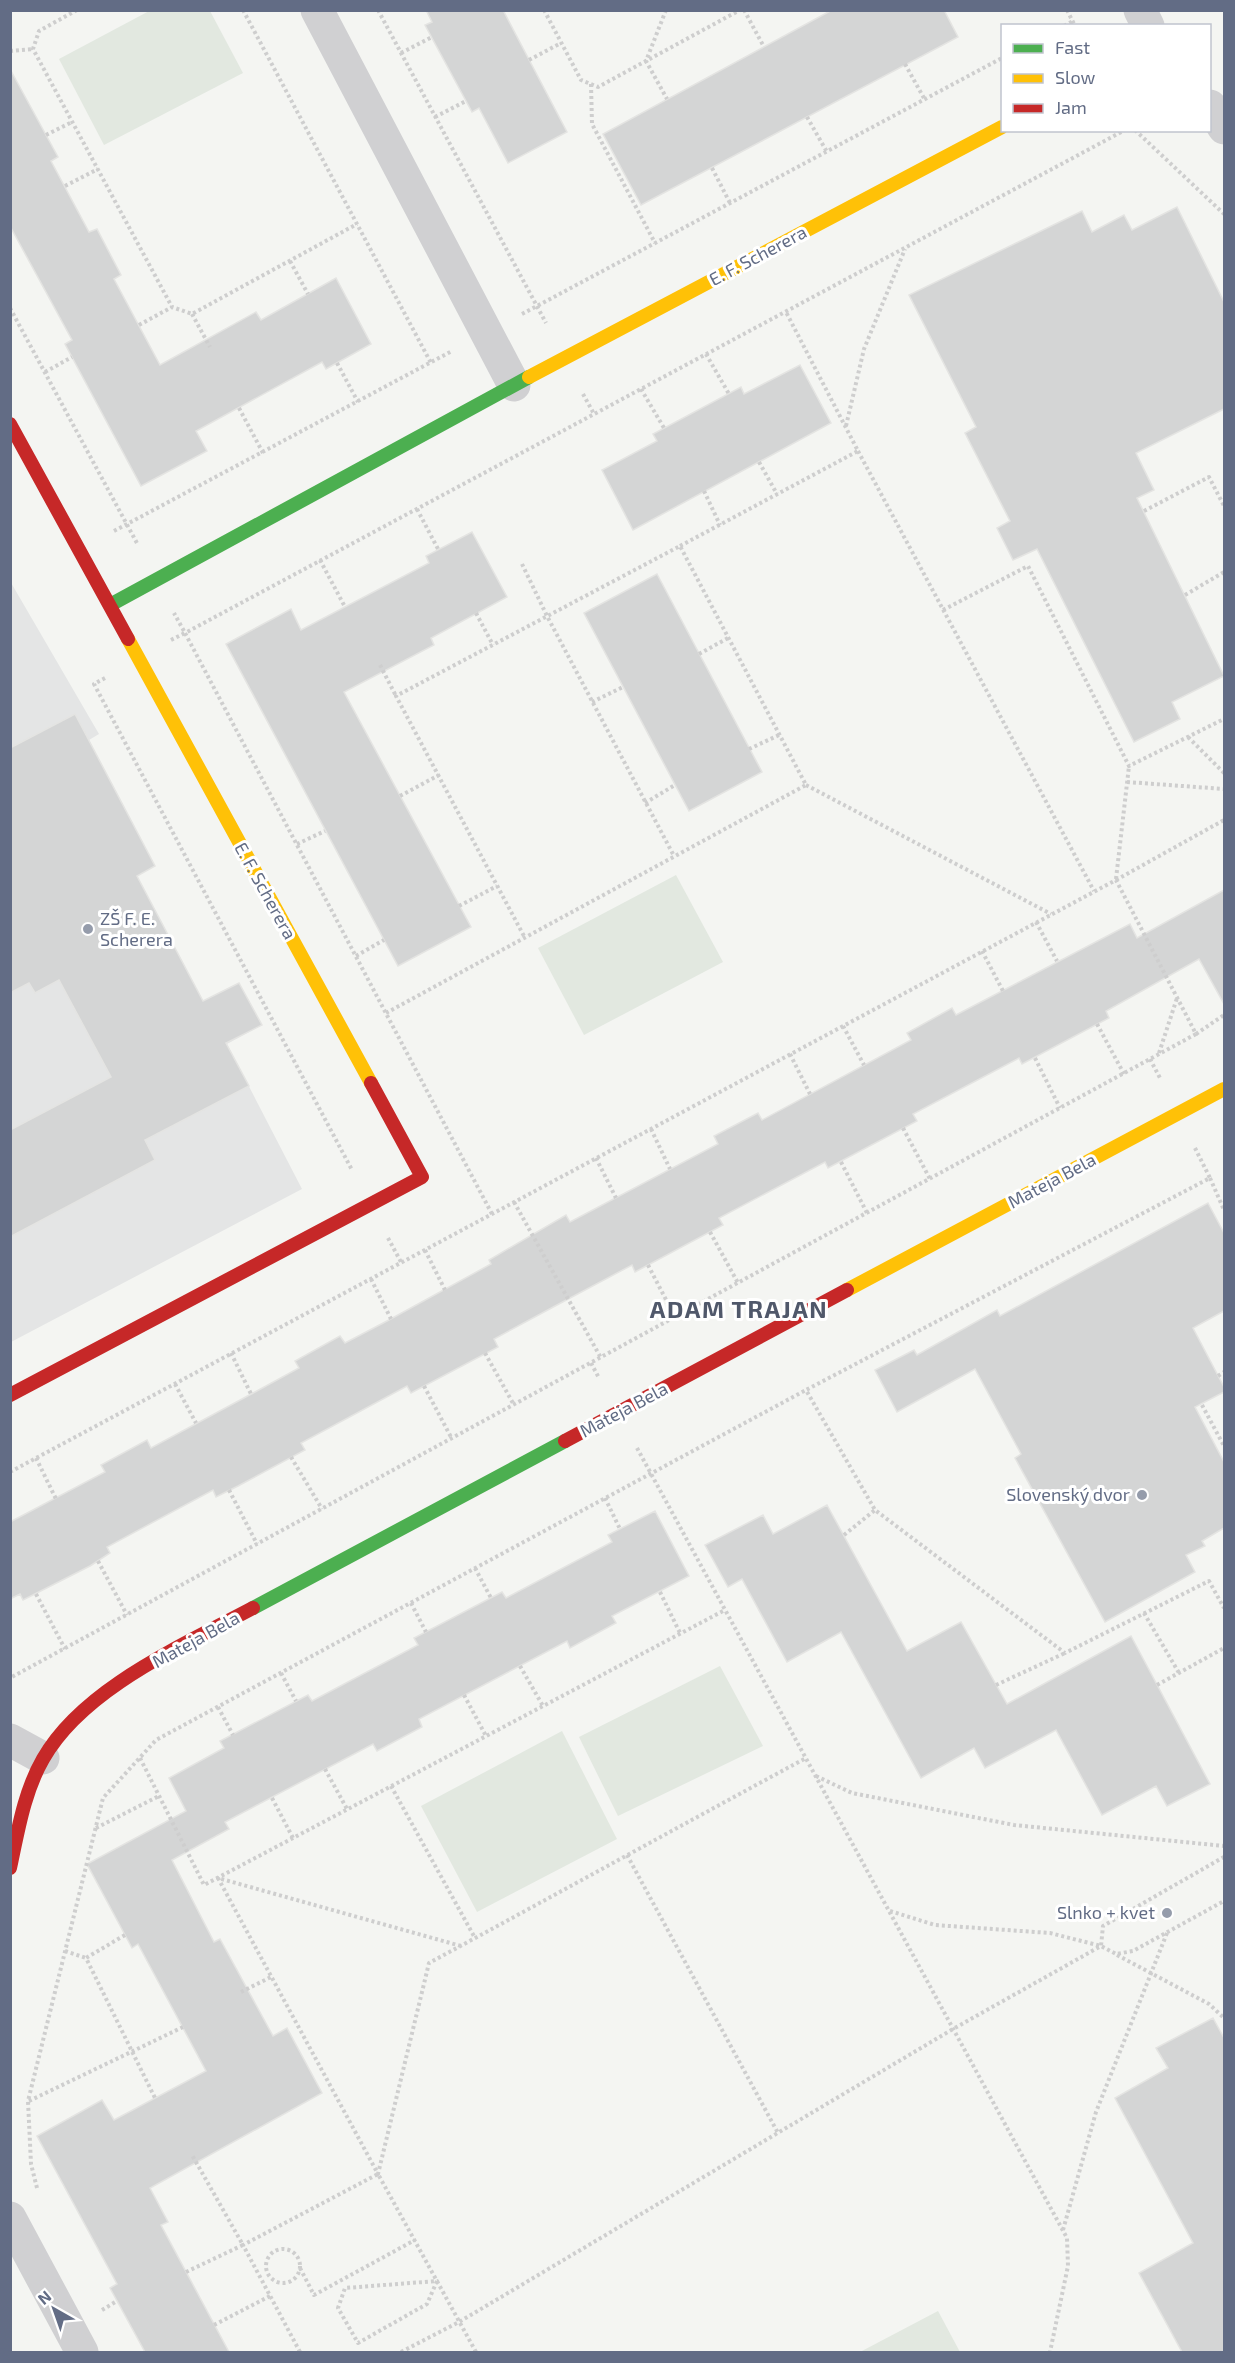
<svg xmlns="http://www.w3.org/2000/svg" width="1235" height="2363" font-family="'Exo 2',sans-serif">
	<style>
		.built { fill: #e4e5e5 }
		.green { fill: #e2e8e0 }
		.building { fill: #d4d5d5; stroke: #e4e4e2; stroke-width: 1.5 }
		.lines { fill: none; stroke-linecap: round; stroke-linejoin: round }
		.path { stroke: #cecece; stroke-width: 4; stroke-dasharray: 3 3; stroke-linecap: butt }
		.street { stroke: #d0d0d2; stroke-width: 33 }
		.fast { stroke: #4caf50; stroke-width: 14 }
		.slow { stroke: #ffc107; stroke-width: 14 }
		.jam { stroke: #c62828; stroke-width: 14 }
		.poi-dot { fill: #959cab; stroke: #fff; stroke-width: 2 }
		.labels { text-anchor: middle; stroke-width: 6; stroke-linejoin: round; paint-order: stroke }
		.street-label { font-size: 18px; fill: #626c85; stroke: #fff }
		.poi-label { font-size: 18px; fill: #626c85; stroke: #fff; text-anchor: end }
		.district-label { font-size: 24px; font-weight: bold; letter-spacing: 1.5px; fill: #50586a; stroke: #fff }
	</style>
	<rect width="100%" height="100%" fill="#f4f5f2"/>
	<polygon class="built" points="10,581 99,734 89,740 155,866 137,876 203,1001 239,983 262,1025 227,1044 302,1189 11,1342"/>
	<g class="green">
		<polygon points="151,10 210,11 243,73 104,145 59,59"/>
		<polygon points="676,875 723,962 584,1035 538,948"/>
		<polygon points="720,1666 763,1746 618,1816 579,1737"/>
		<polygon points="562,1731 617,1839 477,1912 421,1806"/>
		<polygon points="938,2311 960,2352 860,2352"/>
	</g>
	<g class="building">
		<polygon points="426,10 503,10 567,132 508,163 479,108 472,112 425,25 432,22"/>
		<polygon points="832,10 944,10 958,37 641,205 603,134"/>
		<polygon points="10,69 58,157 51,161 89,232 97,229 121,275 114,279 160,365 256,312 261,320 336,278 371,344 326,369 322,362 196,431 207,451 141,486 65,344 72,340 10,226"/>
		<polygon points="1177,207 1224,302 1224,409 1136,453 1154,490 1137,498 1224,676 1172,702 1180,719 1134,742 1037,549 1013,560 997,528 1010,521 965,433 976,427 909,295 1082,211 1092,232 1124,215 1132,230"/>
		<polygon points="800,365 831,423 633,530 602,470 657,441 653,434 741,387 744,394"/>
		<polygon points="472,532 507,597 431,638 434,645 344,692 471,927 398,966 226,644 291,609 301,630 429,563 426,556"/>
		<polygon points="657,574 762,772 689,811 584,613"/>
		<polygon points="75,714 155,866 137,876 203,1001 239,983 262,1025 226,1043 249,1086 145,1140 155,1160 10,1237 10,1130 111,1077 59,980 35,993 29,983 10,993 10,748"/>
		<polygon points="1224,890 1224,1004 1199,959 1106,1011 1109,1018 1022,1064 1019,1058 913,1114 917,1121 828,1168 825,1162 719,1218 723,1225 635,1272 632,1265 557,1305 494,1339 498,1347 411,1393 407,1386 301,1443 305,1450 238,1486 216,1497 213,1490 107,1547 110,1553 90,1566 23,1600 20,1594 10,1599 10,1522 105,1472 101,1465 147,1440 151,1448 255,1392 299,1368 295,1361 340,1336 345,1343 387,1321 491,1264 489,1260 566,1215 570,1222 718,1144 714,1136 758,1113 762,1120 911,1040 907,1033 952,1008 956,1015 1130,924 1137,938"/>
		<polygon points="1208,1203 1224,1233 1224,1311 1193,1328 1224,1387 1224,1392 1195,1407 1224,1462 1224,1528 1202,1541 1205,1546 1186,1555 1195,1572 1105,1622 1015,1458 1021,1454 975,1369 897,1412 875,1370 914,1350 917,1355 997,1310 1000,1316"/>
		<polygon points="827,1505 907,1651 961,1622 1007,1704 1131,1636 1210,1784 1167,1806 1156,1786 1102,1815 1056,1730 985,1768 974,1748 921,1778 841,1632 787,1662 742,1579 728,1587 705,1545 763,1515 773,1534"/>
		<polygon points="655,1511 689,1576 612,1616 616,1623 570,1648 567,1641 419,1719 422,1727 377,1751 373,1744 225,1822 229,1829 172,1860 214,1942 220,1939 273,2036 287,2028 322,2093 150,2188 168,2222 161,2225 229,2352 145,2352 110,2288 117,2284 37,2136 102,2100 114,2120 206,2071 138,1944 132,1948 87,1864 186,1811 169,1778 224,1748 220,1741 308,1695 312,1701 418,1645 414,1638 502,1592 506,1598 612,1542 608,1535"/>
		<polygon points="1213,2018 1224,2038 1224,2352 1182,2352 1139,2273 1193,2243 1115,2098 1168,2068 1156,2048"/>
	</g>
	<g class="lines">
		<g class="path">
			<polyline points="77,10 39,31 33,49 172,307 192,314 357,224"/>
			<polyline points="243,10 431,363"/>
			<polyline points="378,10 546,323"/>
			<polyline points="544,10 581,80 598,87 740,10"/>
			<polyline points="666,10 646,61 667,99"/>
			<polyline points="744,10 764,47"/>
			<polyline points="1067,10 1075,26"/>
			<polyline points="1064,26 1073,21"/>
			<polyline points="10,51 33,49"/>
			<polyline points="401,53 432,37"/>
			<polyline points="529,60 561,43"/>
			<polyline points="905,64 925,100"/>
			<polyline points="591,84 592,124 655,243"/>
			<polyline points="435,117 466,101"/>
			<polyline points="807,117 827,152"/>
			<polyline points="1135,130 1224,214"/>
			<polyline points="46,135 72,122"/>
			<polyline points="712,168 730,203"/>
			<polyline points="65,186 98,169"/>
			<polyline points="290,261 308,294"/>
			<polyline points="10,308 138,545"/>
			<polyline points="192,314 210,347"/>
			<polyline points="522,314 1002,58"/>
			<polyline points="139,325 172,307"/>
			<polyline points="706,354 729,394"/>
			<polyline points="337,363 358,402"/>
			<polyline points="45,372 72,357"/>
			<polyline points="641,389 664,428"/>
			<polyline points="583,394 594,414"/>
			<polyline points="239,408 263,453"/>
			<polyline points="846,426 864,349 905,249"/>
			<polyline points="858,451 1094,891"/>
			<polyline points="759,462 777,494"/>
			<polyline points="704,491 720,525"/>
			<polyline points="417,509 438,549"/>
			<polyline points="1144,511 1209,477 1224,506"/>
			<polyline points="114,531 452,351"/>
			<polyline points="680,546 858,451 786,312"/>
			<polyline points="320,560 345,607"/>
			<polyline points="522,564 547,616 674,856"/>
			<polyline points="1185,595 1224,572"/>
			<polyline points="943,610 1028,566 1129,766 1224,719"/>
			<polyline points="476,613 493,645"/>
			<polyline points="171,640 185,633 174,613"/>
			<polyline points="699,654 728,638"/>
			<polyline points="380,665 396,696"/>
			<polyline points="105,678 94,684 352,1170"/>
			<polyline points="592,702 623,687"/>
			<polyline points="1188,737 1224,773"/>
			<polyline points="749,749 779,735"/>
			<polyline points="1127,782 1224,789"/>
			<polyline points="806,785 1051,914"/>
			<polyline points="400,796 439,775"/>
			<polyline points="645,803 675,785"/>
			<polyline points="297,844 325,831"/>
			<polyline points="1116,879 1129,766"/>
			<polyline points="1116,880 1224,820"/>
			<polyline points="459,906 497,886"/>
			<polyline points="1036,922 1057,961"/>
			<polyline points="982,951 1003,991"/>
			<polyline points="356,956 384,940"/>
			<path d="M386,1013C526,937 666,861 806,785L680,546L396,696L525,938"/>
			<polyline points="1097,1024 1124,1074"/>
			<polyline points="843,1026 864,1065"/>
			<polyline points="1196,1034 1224,1015"/>
			<polyline points="1159,1053 1177,998"/>
			<polyline points="790,1054 810,1094"/>
			<polyline points="1035,1058 1060,1108"/>
			<polyline points="1150,1059 1160,1078"/>
			<polyline points="903,1128 930,1179"/>
			<polyline points="651,1129 670,1169"/>
			<polyline points="1195,1148 1210,1178 806,1390 875,1510 1065,1653 1209,1581 1224,1608"/>
			<polyline points="596,1158 616,1198"/>
			<polyline points="841,1162 867,1213"/>
			<polyline points="1210,1178 1224,1210"/>
			<polyline points="514,1202 601,1358"/>
			<polyline points="492,1214 185,633 1125,130"/>
			<polyline points="710,1232 738,1283"/>
			<polyline points="388,1238 401,1262"/>
			<polyline points="425,1250 445,1290"/>
			<polyline points="648,1265 675,1317"/>
			<polyline points="371,1279 391,1319"/>
			<polyline points="231,1353 251,1394"/>
			<polyline points="485,1353 514,1405"/>
			<polyline points="591,1363 599,1378"/>
			<polyline points="1218,1376 1224,1372"/>
			<polyline points="175,1384 196,1423"/>
			<polyline points="424,1386 452,1439"/>
			<polyline points="1202,1405 1224,1446"/>
			<polyline points="637,1448 1067,2238 1068,2266 1050,2352"/>
			<polyline points="291,1457 322,1509"/>
			<polyline points="36,1458 56,1499"/>
			<polyline points="10,1472 1116,880 1196,1034 10,1678"/>
			<polyline points="229,1490 257,1544"/>
			<polyline points="605,1498 620,1529"/>
			<polyline points="844,1535 875,1510"/>
			<polyline points="98,1561 127,1615"/>
			<polyline points="475,1568 491,1598"/>
			<polyline points="660,1592 680,1633"/>
			<polyline points="36,1594 65,1649"/>
			<polyline points="411,1603 426,1632"/>
			<polyline points="1144,1613 1179,1673"/>
			<polyline points="520,1666 543,1706"/>
			<polyline points="281,1673 296,1701"/>
			<polyline points="996,1685 1065,1653"/>
			<polyline points="1157,1685 1224,1648"/>
			<polyline points="464,1695 486,1736"/>
			<polyline points="218,1707 233,1735"/>
			<polyline points="140,1758 204,1885 725,1610"/>
			<polyline points="325,1769 347,1809"/>
			<polyline points="816,1776 852,1793 1014,1825 1224,1846"/>
			<polyline points="391,1786 475,1938"/>
			<polyline points="272,1798 293,1838"/>
			<polyline points="96,1828 159,1796"/>
			<polyline points="627,1855 778,2133"/>
			<polyline points="890,1911 935,1925 1050,1933 1101,1946 1116,1954 1133,1951 1224,1901"/>
			<polyline points="125,1935 86,1958 155,2098"/>
			<path d="M461,1946L218,1878L378,2174L429,1963C555,1895 680,1826 806,1758"/>
			<polyline points="65,1951 86,1958"/>
			<polyline points="1117,1955 1209,2004 1224,2018"/>
			<polyline points="241,1992 271,1977"/>
			<polyline points="29,2101 183,2027"/>
			<polyline points="37,2188 31,2164 28,2101 103,1798 156,1740 806,1390"/>
			<polyline points="1063,2230 1096,2112 1167,1933"/>
			<circle cx="283" cy="2266" r="17"/>
			<polyline points="300,2268 314,2295 415,2240"/>
			<polyline points="186,2272 243,2245 192,2155"/>
			<polygon points="437,2281 427,2304 358,2343 338,2308 345,2288"/>
			<polyline points="102,2310 117,2301"/>
			<polyline points="214,2325 270,2296"/>
			<polyline points="300,2352 243,2245 378,2174 476,2352"/>
			<polyline points="401,2352 459,2322 953,2029 1101,1946 1103,1926 1224,1857"/>
		</g>
		<g class="street">
			<polyline points="317,10 514,385"/>
			<polyline points="1140,10 1148,26"/>
			<polyline points="1210,106 1224,128"/>
			<polyline points="10,1740 43,1758"/>
			<polyline points="10,2218 82,2352"/>
		</g>
		<g class="fast">
			<polyline points="110,605 529,377"/>
			<polyline points="253,1608 565,1441"/>
		</g>
		<g class="slow">
			<polyline points="529,377 1002,127"/>
			<polyline points="128,639 371,1083"/>
			<polyline points="847,1290 1224,1089"/>
		</g>
		<g class="jam">
			<polyline points="10,424 128,639"/>
			<polyline points="10,1395 422,1177 371,1083"/>
			<polyline points="565,1441 847,1290"/>
			<path d="M10,1868C18,1831 24,1792 43,1759C83,1688 184,1645 253,1608"/>
		</g>
	</g>
	<g class="poi-dot">
		<circle cx="88" cy="929" r="6"/>
		<circle cx="1142" cy="1495" r="6"/>
		<circle cx="1167" cy="1913" r="6"/>
	</g>
	<g class="labels">
		<g class="street-label">
			<text transform="translate(758 256) rotate(-28)" y="6">E. F. Scherera</text>
			<text transform="translate(265 891) rotate(61)" y="6">E. F. Scherera</text>
			<text transform="translate(1052 1181) rotate(-28)" y="6">Mateja Bela</text>
			<text transform="translate(624 1410) rotate(-28)" y="6">Mateja Bela</text>
			<text transform="translate(196 1640) rotate(-29)" y="6">Mateja Bela</text>
		</g>
		<g class="poi-label">
			<text x="100" y="925" text-anchor="start">ZŠ F. E.<tspan x="100" dy="21">Scherera</tspan></text>
			<text x="1130" y="1501">Slovenský dvor</text>
			<text x="1155" y="1919">Slnko + kvet</text>
		</g>
		<g class="district-label">
			<text x="739" y="1318">ADAM TRAJAN</text>
		</g>
	</g>
	<rect width="1235" height="2363" fill="none" stroke="#626c85" stroke-width="24"/>
	<rect x="1001" y="24" width="210" height="108" fill="#ffffff" stroke="#c0c4ce" stroke-width="1.5"/>
	<rect x="1013" y="44" width="30" height="9" fill="#4caf50" stroke="#c0c4ce" stroke-width="1.5"/>
	<text x="1055" y="54" font-size="18" fill="#626c85">Fast</text>
	<rect x="1013" y="74" width="30" height="9" fill="#ffc107" stroke="#c0c4ce" stroke-width="1.5"/>
	<text x="1055" y="84" font-size="18" fill="#626c85">Slow</text>
	<rect x="1013" y="104" width="30" height="9" fill="#c62828" stroke="#c0c4ce" stroke-width="1.5"/>
	<text x="1055" y="114" font-size="18" fill="#626c85">Jam</text>
	<g transform="translate(54 2309) rotate(320)" stroke="#ffffff" stroke-width="4.5" paint-order="stroke">
	<path d="M0-4.5L10 22L0 15L-10 22Z" fill="#626c85"/>
	<text y="-9" font-size="16" font-weight="bold" text-anchor="middle" fill="#626c85">N</text>
	</g>
</svg>
